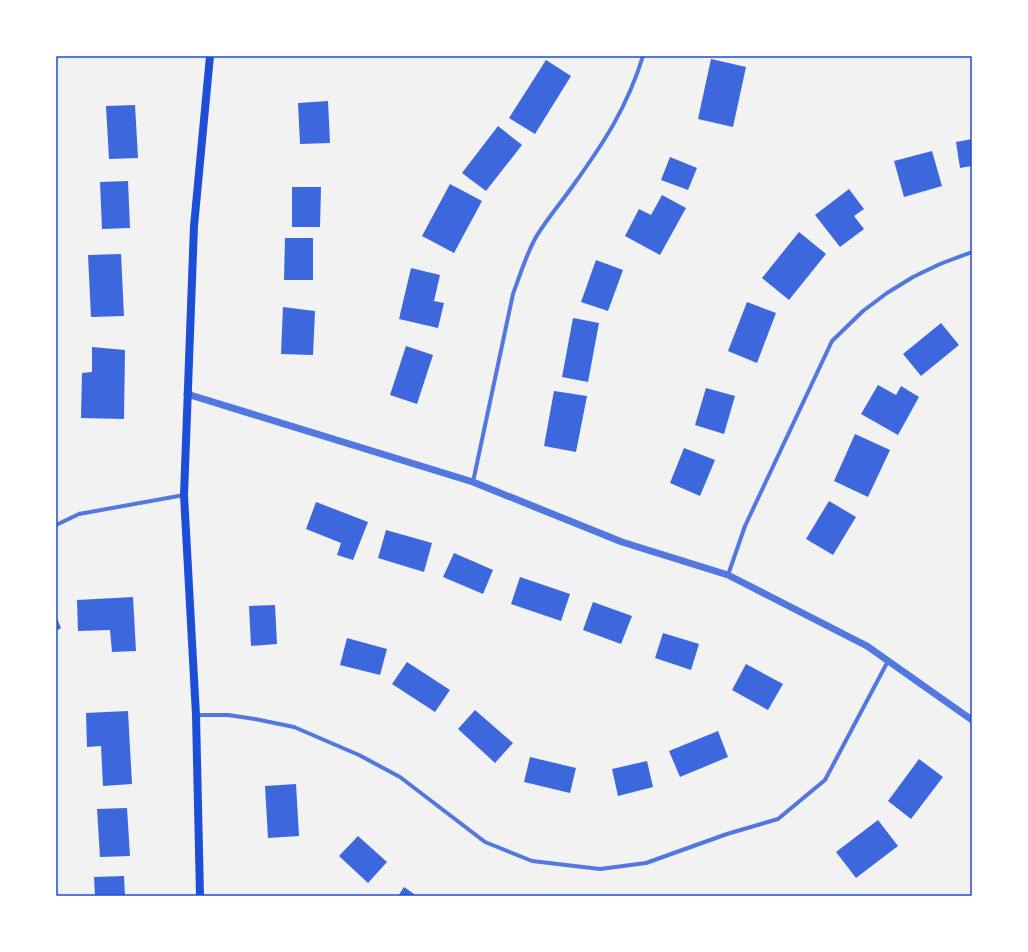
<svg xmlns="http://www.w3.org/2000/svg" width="1028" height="952" font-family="'Space Grotesk',sans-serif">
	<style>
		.building { fill: #3d67dc }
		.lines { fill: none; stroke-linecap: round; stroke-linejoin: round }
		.minor { stroke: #5277de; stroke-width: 4 }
		.tertiary { stroke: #5277de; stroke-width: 7 }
		.secondary { stroke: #1d4ed8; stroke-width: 8 }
		.neatline { fill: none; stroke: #1d4ed8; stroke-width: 1.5 }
	</style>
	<rect width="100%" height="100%" fill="#f2f2f2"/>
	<g class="building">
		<polygon points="711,59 746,67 733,127 698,119"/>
		<polygon points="546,60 571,76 535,134 509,118"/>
		<polygon points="328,101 330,143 300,144 298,103"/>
		<polygon points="135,105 138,158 109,159 106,106"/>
		<polygon points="498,126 522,145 486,191 462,173"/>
		<polygon points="972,139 972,166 960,168 956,142"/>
		<polygon points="932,151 942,186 904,197 894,161"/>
		<polygon points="670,157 697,168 688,190 661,180"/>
		<polygon points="128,181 130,228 102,229 100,182"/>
		<polygon points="450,184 482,201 454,253 422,236"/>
		<polygon points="292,187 321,187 320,227 292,227"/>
		<polygon points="849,189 864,209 854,216 864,229 840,247 815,215"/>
		<polygon points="662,195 686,208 660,255 625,236 639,209 651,215"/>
		<polygon points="799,232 826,254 789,300 762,278"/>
		<polygon points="285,238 313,238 313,280 284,280"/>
		<polygon points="121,254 124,316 91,317 88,255"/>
		<polygon points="596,260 623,270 608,311 581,302"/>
		<polygon points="411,268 440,275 434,301 444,303 438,328 399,319"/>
		<polygon points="747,302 776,313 757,363 728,351"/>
		<polygon points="283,307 315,311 313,355 281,354"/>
		<polygon points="573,318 599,323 588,382 562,377"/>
		<polygon points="941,323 959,345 921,376 903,354"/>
		<polygon points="406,346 433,355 417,404 390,395"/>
		<polygon points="92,347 125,350 124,419 81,418 82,373 92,372"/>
		<polygon points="878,385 896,395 901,386 919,397 898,435 861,414"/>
		<polygon points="706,388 735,396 724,434 695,425"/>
		<polygon points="554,391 587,396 576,452 544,446"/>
		<polygon points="855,434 890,450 868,497 834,481"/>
		<polygon points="684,448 715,460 700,496 670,483"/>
		<polygon points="829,501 856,517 833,555 806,539"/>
		<polygon points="316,502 368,522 353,560 337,555 341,543 306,529"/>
		<polygon points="386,530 432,543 424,572 378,558"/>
		<polygon points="454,553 493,570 483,594 443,577"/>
		<polygon points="520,577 570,594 561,621 511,604"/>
		<polygon points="133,597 136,651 112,652 110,630 78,631 77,600"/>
		<polygon points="593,602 632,616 621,644 583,630"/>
		<polygon points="275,605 277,644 251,646 249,606"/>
		<polygon points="56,616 61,628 56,631"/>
		<polygon points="663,633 699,644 691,670 655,658"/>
		<polygon points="347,638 387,649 380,675 340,665"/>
		<polygon points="407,662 450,690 435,712 392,684"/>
		<polygon points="746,664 783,684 768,710 732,690"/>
		<polygon points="475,710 513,743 495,763 458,729"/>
		<polygon points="128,711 132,784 103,786 101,746 87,747 86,713"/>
		<polygon points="718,731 728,757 680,777 669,751"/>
		<polygon points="530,757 576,768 570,793 524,782"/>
		<polygon points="919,759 943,777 911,819 888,801"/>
		<polygon points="647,761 653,787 618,796 612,769"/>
		<polygon points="296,784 299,836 268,838 265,786"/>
		<polygon points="127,808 130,856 100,857 97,809"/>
		<polygon points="878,820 898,846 856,878 836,852"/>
		<polygon points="358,836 387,862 368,883 339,856"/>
		<polygon points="124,876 125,896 95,896 94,877"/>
		<polygon points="404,887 417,896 398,896"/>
	</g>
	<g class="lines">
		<g class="minor">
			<path d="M473,482L513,294C520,275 526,255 536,237C547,219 560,204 572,187C603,144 627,108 643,56"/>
			<polyline points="56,525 79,514 184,495"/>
			<polyline points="728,575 745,526 832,341 863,311 887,293 913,277 940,264 972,252"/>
			<polyline points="196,715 228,715 255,719 294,727 359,755 400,777 485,842 532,861 600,869 646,863 727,834 778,819 825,780 888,661"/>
		</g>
		<polyline class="tertiary" points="187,394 473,482 622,542 728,575 867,646 972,720"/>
		<polyline class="secondary" points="200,896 196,715 184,495 194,226 210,56"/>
	</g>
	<rect width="1028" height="952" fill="none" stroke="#ffffff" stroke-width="114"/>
	<rect x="57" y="57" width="914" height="838" class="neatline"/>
</svg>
